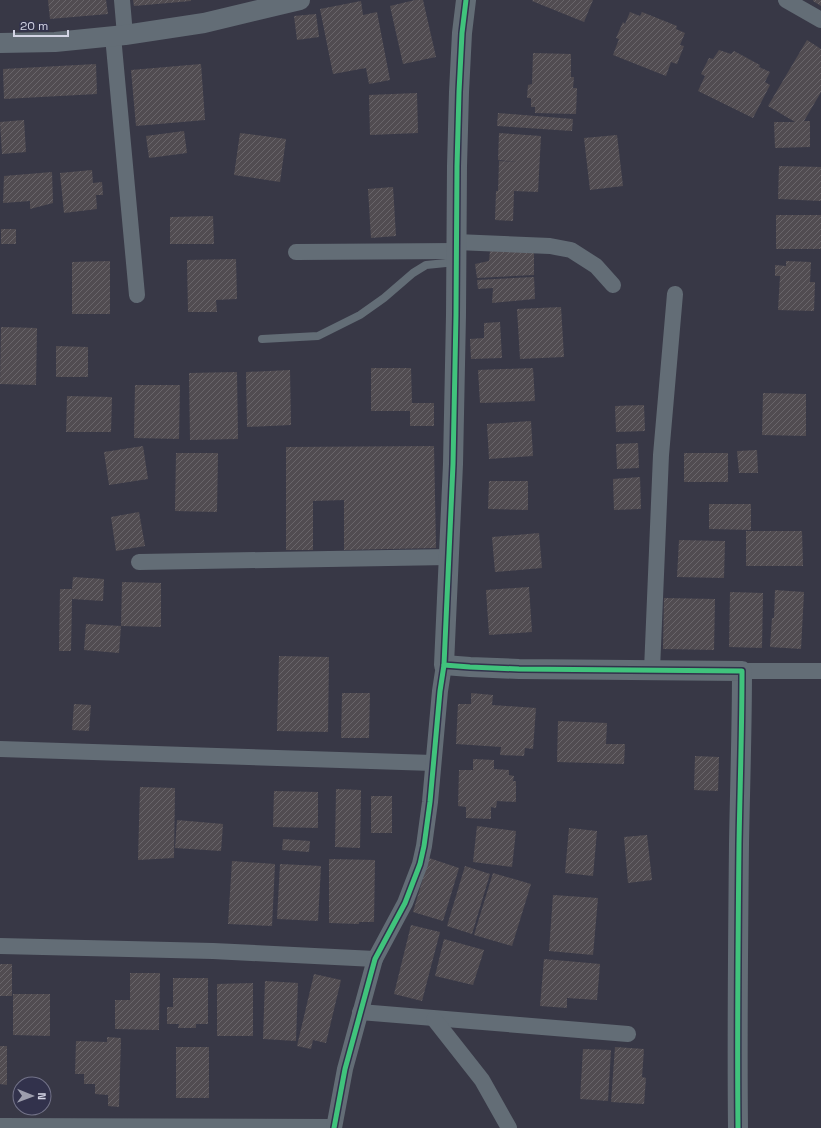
<svg xmlns="http://www.w3.org/2000/svg" width="821" height="1128" font-family="'Space Grotesk',sans-serif">
	<style>
		.building { fill: url(#building-hatch) }
		.lines { fill: none; stroke-linecap: round; stroke-linejoin: round }
		.service { stroke: #636d76; stroke-width: 8 }
		.minor { stroke: #636d76; stroke-width: 16 }
		.tertiary { stroke: #636d76; stroke-width: 20 }
		.cycleway-casing { stroke: #32324c; stroke-width: 8 }
		.cycleway { stroke: #40c37c; stroke-width: 5 }
	</style>
	<defs>
		<pattern id="building-hatch" width="6" height="6" patternUnits="userSpaceOnUse"><rect width="6" height="6" fill="#514c51"/><path d="M-1 1l2-2M0 6l6-6M5 7l2-2" fill="none" stroke="#69656a"/></pattern>
	</defs>
	<rect width="100%" height="100%" fill="#383846"/>
	<g class="building">
		<polygon points="48,0 106,0 108,14 50,19"/>
		<polygon points="133,0 191,0 191,1 134,6"/>
		<polygon points="415,0 423,0 436,57 403,64 390,6"/>
		<polygon points="533,0 593,0 584,22 532,1"/>
		<polygon points="813,0 821,0 821,6 813,1"/>
		<polygon points="361,1 363,15 377,12 390,80 369,84 366,68 333,74 320,9"/>
		<polygon points="630,12 640,16 642,12 677,26 676,29 685,33 680,45 684,46 677,64 671,62 666,76 613,55 619,39 616,38 623,22 625,24"/>
		<polygon points="316,14 319,37 297,40 294,16"/>
		<polygon points="807,40 821,49 821,92 804,121 810,121 810,147 775,148 774,122 795,122 768,106"/>
		<polygon points="719,50 731,54 734,51 760,65 759,67 770,72 765,82 770,85 753,118 698,91 705,76 701,74 709,58 713,59"/>
		<polygon points="533,53 571,54 571,77 574,77 573,88 577,88 576,114 535,113 535,107 531,107 531,98 527,98 528,85 532,84"/>
		<polygon points="96,64 97,94 4,99 3,69"/>
		<polygon points="201,64 205,120 136,126 131,70"/>
		<polygon points="417,93 418,133 370,135 369,95"/>
		<polygon points="498,113 573,119 572,131 497,126"/>
		<polygon points="24,120 26,152 2,154 0,122"/>
		<polygon points="184,131 187,153 149,158 146,136"/>
		<polygon points="240,133 286,139 280,182 234,175"/>
		<polygon points="499,133 541,136 538,192 514,191 513,221 495,220 496,191 498,191 499,161 518,162 498,160"/>
		<polygon points="617,135 623,186 590,190 584,138"/>
		<polygon points="779,166 821,167 821,201 778,199"/>
		<polygon points="92,170 93,183 102,182 103,195 96,195 97,209 64,213 60,173"/>
		<polygon points="52,172 53,203 30,209 30,201 3,203 4,176"/>
		<polygon points="393,187 396,236 371,238 368,189"/>
		<rect x="776" y="215" width="45" height="34"/>
		<polygon points="213,216 214,244 170,244 170,217"/>
		<rect x="1" y="229" width="15" height="15"/>
		<polygon points="534,248 534,275 477,278 475,264 489,261 490,251"/>
		<polygon points="236,259 237,299 216,300 217,312 188,312 187,260"/>
		<polygon points="110,261 110,314 72,314 72,262"/>
		<polygon points="786,261 811,262 810,282 815,282 814,311 778,310 780,276 775,276 775,265 786,266"/>
		<polygon points="534,277 535,299 492,303 493,288 478,289 477,280"/>
		<polygon points="561,307 564,357 520,359 517,309"/>
		<polygon points="500,322 502,358 471,359 470,339 484,338 484,323"/>
		<polygon points="1,327 37,328 36,385 0,384"/>
		<polygon points="56,346 88,347 88,377 56,377"/>
		<polygon points="371,368 411,368 412,403 434,403 434,426 410,426 410,411 371,411"/>
		<polygon points="533,368 535,401 480,403 478,370"/>
		<polygon points="290,370 291,425 247,427 246,372"/>
		<polygon points="237,372 238,439 190,440 189,373"/>
		<polygon points="135,385 180,385 179,439 134,438"/>
		<polygon points="763,393 806,394 806,436 762,435"/>
		<polygon points="67,396 112,397 111,432 66,432"/>
		<polygon points="644,405 645,431 616,432 615,406"/>
		<polygon points="531,421 533,456 489,459 487,424"/>
		<polygon points="638,443 639,468 617,469 616,444"/>
		<polygon points="143,446 148,479 109,485 104,452"/>
		<polygon points="434,446 436,548 344,550 344,500 313,501 313,550 286,550 286,447"/>
		<polygon points="757,450 758,473 739,473 737,451"/>
		<polygon points="176,453 218,453 217,512 175,511"/>
		<rect x="684" y="453" width="44" height="29"/>
		<polygon points="640,477 641,509 614,510 613,479"/>
		<polygon points="489,481 528,481 528,510 488,509"/>
		<polygon points="709,504 751,504 751,530 709,529"/>
		<polygon points="139,512 145,546 116,551 111,517"/>
		<polygon points="746,531 802,531 803,566 746,566"/>
		<polygon points="539,533 542,568 495,572 492,537"/>
		<polygon points="679,540 725,541 724,578 677,577"/>
		<polygon points="73,577 104,579 103,601 72,599 71,651 59,651 60,589 72,589"/>
		<polygon points="122,582 161,583 161,627 121,626"/>
		<polygon points="529,587 532,632 489,635 486,590"/>
		<polygon points="775,590 804,592 801,649 770,647 772,618 774,618"/>
		<polygon points="730,592 763,593 762,648 729,647"/>
		<polygon points="664,598 715,599 714,650 663,649"/>
		<polygon points="86,624 121,626 119,653 84,650"/>
		<polygon points="279,656 329,657 328,732 277,731"/>
		<polygon points="342,693 370,693 369,738 341,738"/>
		<polygon points="471,693 493,695 492,705 536,708 533,749 525,748 524,756 500,755 501,747 456,744 458,704 471,704"/>
		<polygon points="74,704 91,705 89,731 72,730"/>
		<polygon points="558,721 607,723 606,744 625,744 624,764 557,762"/>
		<polygon points="695,756 719,757 718,791 694,790"/>
		<polygon points="473,759 494,760 494,769 509,770 509,775 514,776 513,781 516,781 516,802 497,801 496,808 491,807 491,819 466,818 466,807 458,806 459,770 473,770"/>
		<polygon points="140,787 175,788 174,858 138,860"/>
		<polygon points="336,789 361,790 360,848 335,847"/>
		<polygon points="274,791 318,792 318,828 273,827"/>
		<rect x="371" y="796" width="21" height="37"/>
		<polygon points="177,820 223,824 221,851 175,848"/>
		<polygon points="477,826 516,831 512,867 473,862"/>
		<polygon points="569,828 597,831 593,876 565,873"/>
		<polygon points="647,835 652,880 628,883 624,837"/>
		<polygon points="283,839 310,841 309,852 282,850"/>
		<polygon points="429,858 459,868 443,921 413,912"/>
		<polygon points="329,859 375,860 374,922 359,922 359,924 329,923"/>
		<polygon points="232,861 275,864 272,926 228,924"/>
		<polygon points="280,864 321,866 318,921 277,919"/>
		<polygon points="465,866 490,874 472,934 447,926"/>
		<polygon points="493,873 531,884 512,946 474,935"/>
		<polygon points="553,895 598,898 593,955 549,951"/>
		<polygon points="411,925 440,932 422,1001 394,994"/>
		<polygon points="444,939 484,950 473,985 435,976"/>
		<polygon points="544,959 600,964 597,1000 567,998 567,1008 540,1006"/>
		<rect x="0" y="964" width="12" height="32"/>
		<polygon points="130,973 160,973 159,1030 115,1029 115,1000 130,1000"/>
		<polygon points="314,974 341,980 326,1043 313,1040 311,1049 297,1046"/>
		<polygon points="173,978 208,978 208,1024 196,1024 196,1028 178,1028 179,1024 167,1024 167,1007 173,1007"/>
		<polygon points="265,981 298,983 296,1041 263,1039"/>
		<polygon points="253,983 253,1036 217,1036 217,984"/>
		<polygon points="13,994 50,994 50,1036 13,1035"/>
		<polygon points="107,1037 121,1038 119,1107 108,1106 108,1095 95,1094 95,1084 84,1084 84,1074 75,1074 76,1041 107,1042"/>
		<polygon points="0,1046 7,1046 7,1085 0,1084"/>
		<rect x="176" y="1047" width="33" height="51"/>
		<polygon points="615,1047 644,1049 642,1077 646,1078 644,1104 611,1102"/>
		<polygon points="583,1049 611,1050 608,1101 580,1099"/>
	</g>
	<g class="lines">
		<polyline class="service" points="262,339 318,336 360,315 384,298 413,273 426,265 456,262"/>
		<g class="minor">
			<polyline points="122,0 125,35"/>
			<polyline points="786,0 821,20"/>
			<polyline points="113,36 137,295"/>
			<polyline points="456,242 550,246 571,250 596,266 613,285"/>
			<polyline points="296,252 457,251"/>
			<polyline points="139,562 449,557"/>
			<polyline points="652,670 661,455 675,294"/>
			<polyline points="742,671 821,671"/>
			<polyline points="0,749 433,763"/>
			<polyline points="0,946 213,951 375,959"/>
			<polyline points="360,1012 628,1034"/>
			<polyline points="434,1019 482,1080 509,1128"/>
			<polyline points="0,1126 334,1127"/>
			<polyline points="334,1128 345,1069 375,959 405,903 420,864 424,846 430,802 440,691 444,665"/>
		</g>
		<g class="tertiary">
			<path d="M466,0L462,33L459,92L457,166L456,315L453,464L444,665L470,667L519,669L742,671C742,729 740,786 739,844C738,938 737,1033 738,1128"/>
			<polyline points="0,43 55,42 125,35 204,23 300,0"/>
		</g>
		<defs>
			<g id="cycleway">
				<path d="M466,0L462,33L459,92L457,166L456,315L453,464L444,665L470,667L519,669L742,671C742,729 740,786 739,844C738,938 737,1033 738,1128"/>
				<polyline points="334,1128 345,1069 375,959 405,903 420,864 424,846 430,802 440,691 444,665"/>
			</g>
		</defs>
		<use href="#cycleway" class="cycleway-casing"/>
		<use href="#cycleway" class="cycleway"/>
	</g>
	<g transform="translate(32 1096) rotate(91)"><circle r="19" fill="#32324c" stroke="#737389"/>
	<path d="M0-3L7 15L0 10L-7 15Z" fill="#9d9ead"/>
	<text y="-6" font-size="11" font-weight="bold" text-anchor="middle" fill="#d4d5e5">N</text>
	</g>
	<path d="M14 30v6h54v-6" fill="none" stroke="#d4d5e5" stroke-width="2"/>
	<text x="20" y="30" font-size="12" fill="#d4d5e5" stroke="#32324c" stroke-width="3" paint-order="stroke">20 m</text>
</svg>
